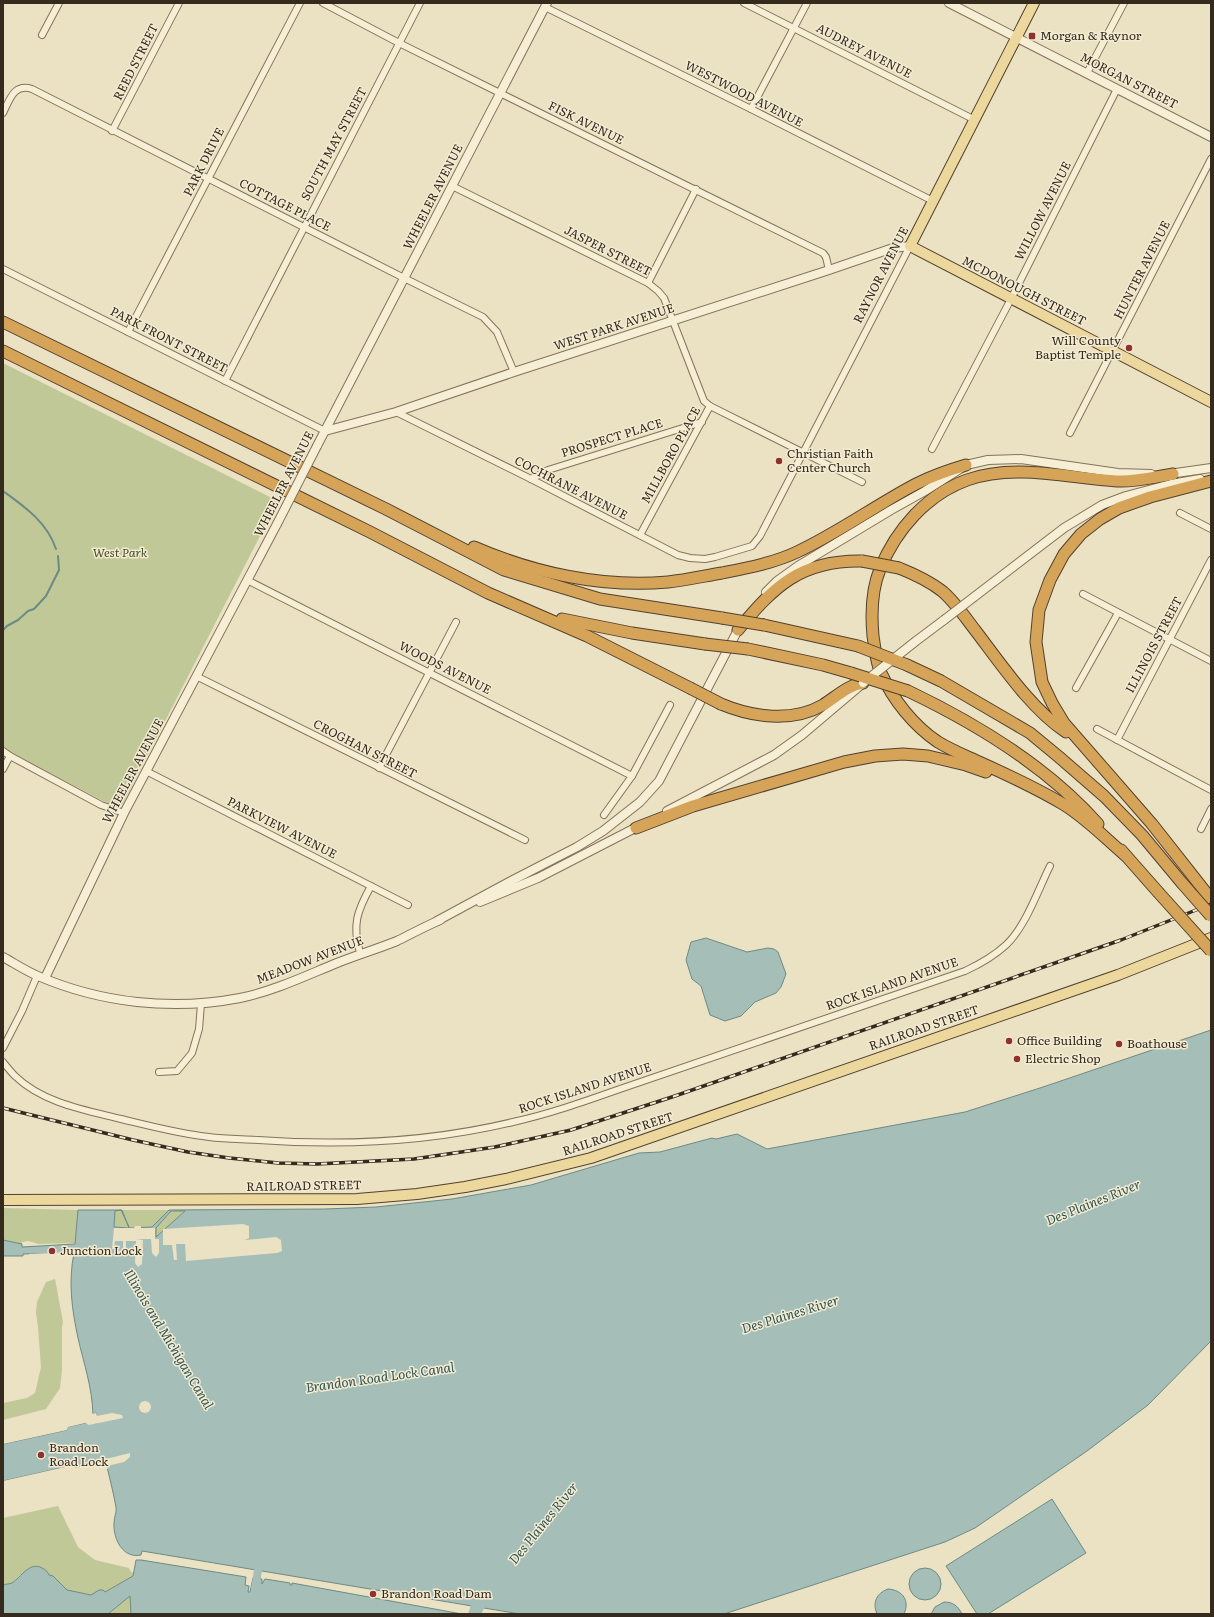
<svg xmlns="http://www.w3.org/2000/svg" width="1214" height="1617" font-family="Literata,serif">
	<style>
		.green { fill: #c0c898 }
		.water { fill: #a5beb8; stroke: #6c8b85; fill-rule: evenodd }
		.pier { fill: #ebe1c3 }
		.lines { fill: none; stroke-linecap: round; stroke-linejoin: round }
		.stream { stroke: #6c8b85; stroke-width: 2 }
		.canal { stroke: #a5beb8; stroke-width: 8 }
		.river { stroke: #a5beb8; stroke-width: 13 }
		.minor-casing { stroke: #84735b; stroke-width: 8 }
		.tertiary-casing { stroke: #84735b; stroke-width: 10 }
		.primary-casing { stroke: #52412f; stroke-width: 12 }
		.motorway-casing { stroke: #52412f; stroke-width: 13 }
		.minor { stroke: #f6eed5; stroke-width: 6 }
		.tertiary { stroke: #f6eed5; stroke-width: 8 }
		.primary { stroke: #ecd79d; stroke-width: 10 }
		.motorway { stroke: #d6a458; stroke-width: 11 }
		.rail-casing { stroke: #352a1e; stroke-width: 3.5 }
		.rail { stroke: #f3ebd2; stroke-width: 2; stroke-dasharray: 6; stroke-linecap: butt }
		.tertiary-bridge-casing { stroke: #84735b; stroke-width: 10; stroke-linecap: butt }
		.motorway-bridge-casing { stroke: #52412f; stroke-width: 13; stroke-linecap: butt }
		.tertiary-bridge { stroke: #f6eed5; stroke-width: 8 }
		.motorway-bridge { stroke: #d6a458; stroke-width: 11 }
		.poi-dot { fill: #8f322f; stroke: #f3ebd2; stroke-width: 1.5 }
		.labels { text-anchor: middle; stroke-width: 3; stroke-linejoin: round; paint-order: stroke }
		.poi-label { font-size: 12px; fill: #352a1e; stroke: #f3ebd2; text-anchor: start }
		.street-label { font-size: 12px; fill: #352a1e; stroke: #f3ebd2 }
		.park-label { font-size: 12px; font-style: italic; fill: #435026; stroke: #f3ebd2 }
		.water-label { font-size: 13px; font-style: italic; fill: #2e5453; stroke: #f3ebd2 }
	</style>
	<rect width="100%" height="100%" fill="#ebe1c3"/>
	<g class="green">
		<polygon points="3,363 278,501 122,805 107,803 15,755 3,746"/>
		<polygon points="3,1208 78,1210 75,1243 39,1244 28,1241 22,1242 22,1247 3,1256"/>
		<polygon points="121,1210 123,1213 122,1210 169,1210 153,1227 114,1228 115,1211"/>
		<polygon points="171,1211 185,1211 156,1237 156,1228"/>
		<polygon points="55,1279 63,1322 62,1328 62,1370 60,1388 46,1409 3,1420 3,1403 27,1398 35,1393 41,1367 38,1327 36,1313 37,1302 46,1282"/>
		<polygon points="58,1506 78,1547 95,1560 129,1568 131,1572 134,1573 134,1575 105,1592 99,1590 91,1595 67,1590 53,1576 20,1575 12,1584 3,1585 3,1518"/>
		<polygon points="130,1596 131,1614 108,1614"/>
	</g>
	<g class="water">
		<polygon points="706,938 747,952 768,948 774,949 778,952 786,974 781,987 776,993 755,1002 741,1016 725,1021 710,1015 701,986 692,979 686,960 691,942"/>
		<path d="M1211,1030V1341L1148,1405L1087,1451L975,1528L945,1542L724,1614H520L142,1551L141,1555C123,1559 113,1539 114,1523C114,1517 117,1512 116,1507C113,1491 109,1475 105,1459L94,1464L75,1468L74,1465L3,1481V1444L67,1430V1427L85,1423H97L96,1413L93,1414C92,1387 84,1364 78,1338C72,1310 68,1282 74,1253L23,1254V1256H3V1240L22,1244V1247L75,1244L78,1210H122L129,1228L152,1227L169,1210L325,1209L376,1207L452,1199L531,1185L639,1153L660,1152L712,1138L716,1139L737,1134L767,1149L965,1112L1043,1087ZM121,1210L129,1227V1228L114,1227L115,1211ZM171,1211H185L156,1237V1228Z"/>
		<polygon points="1052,1499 1086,1553 988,1614 977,1614 946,1566"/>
		<path d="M136,1560H141L246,1577L245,1585L249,1586L248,1592H250L253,1578L262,1579V1584L265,1579L290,1583V1585H292V1583L462,1614H131L130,1596L108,1614H3V1585C6,1584 10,1584 12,1583C21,1577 30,1561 42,1568C46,1570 47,1571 49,1575L53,1576L67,1590L91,1595L99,1590H103L105,1592L133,1576Z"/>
		<circle cx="925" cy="1584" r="16"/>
		<path d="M888,1589C903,1590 910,1601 904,1614H877C872,1602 877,1593 888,1589Z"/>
		<path d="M944,1602C953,1602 958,1606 962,1614H931L935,1607Z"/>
	</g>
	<g class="pier">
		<polygon points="243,1224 249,1226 249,1238 245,1240 276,1237 281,1240 282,1251 277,1253 186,1261 185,1244 176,1244 177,1260 174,1260 172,1245 163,1245 163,1229"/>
		<polygon points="135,1226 141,1226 141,1228 155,1228 155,1239 159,1239 159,1253 156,1257 152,1253 151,1239 136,1239 143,1240 142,1264 138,1267 135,1263 136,1241 126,1241 126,1249 123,1249 123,1241 115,1241 114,1249 112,1249 114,1228 134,1228"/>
		<polygon points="71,1252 80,1252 81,1255 70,1254 29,1256 29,1254"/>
		<circle cx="145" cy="1407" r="6"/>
		<polygon points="96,1413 97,1416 112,1413 122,1415 123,1418 89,1425 85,1423 68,1427 67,1430 3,1444 3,1441 65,1428 66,1425 85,1421 91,1422 95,1421 94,1415 91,1414"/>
		<polygon points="130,1453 130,1457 124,1462 107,1466 108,1469 106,1469 104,1461 94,1466 75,1470 73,1468 3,1483 3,1481 74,1465 75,1468 94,1464 98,1461"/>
	</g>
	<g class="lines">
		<g class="stream">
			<path d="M3,491C25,507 47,522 56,549"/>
			<polyline points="3,630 7,626 18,620 28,611 34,609 46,596 59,570 58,556"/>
		</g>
		<polyline class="canal" points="255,1589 258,1570"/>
		<polyline class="river" points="475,1614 477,1607 488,1593"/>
		<defs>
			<g id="minor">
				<polyline points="323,3 399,43 823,253 826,257 829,270"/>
				<polyline points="744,3 975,120"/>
				<polyline points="545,7 751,109 933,201"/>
				<polyline points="42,35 59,3"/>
				<polyline points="1087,73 1124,3"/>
				<polyline points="751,109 807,3"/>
				<path d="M3,113C10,99 14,83 32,89L404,278L483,317L497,332L514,372"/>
				<polyline points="112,131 179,3"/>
				<polyline points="452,186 648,283 658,291 664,298 704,401 710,406 862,482"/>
				<polyline points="3,269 325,431"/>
				<polyline points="648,283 696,189"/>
				<polyline points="128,332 300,3"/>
				<polyline points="225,381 420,3"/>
				<polyline points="396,412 531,479 678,555 690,558 705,559 715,557 752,546 760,536 910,246"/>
				<polyline points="1070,433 1211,159"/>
				<polyline points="932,449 1011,299 1117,89"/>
				<polyline points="531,479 548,470 702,422"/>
				<polyline points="1180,513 1211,529"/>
				<polyline points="640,535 710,406"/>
				<polyline points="247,580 632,776"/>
				<polyline points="1083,594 1211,661"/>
				<polyline points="196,676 525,840"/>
				<polyline points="1076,688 1118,613"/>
				<polyline points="1097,729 1211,790"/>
				<polyline points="1117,740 1211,560"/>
				<polyline points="3,751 10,756 101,805 124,813"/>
				<polyline points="379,768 456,622"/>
				<polyline points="3,769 10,756"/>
				<polyline points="146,771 408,905"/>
				<polyline points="604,815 632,776 670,705"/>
				<polyline points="1201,829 1211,809"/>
				<path d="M360,953C352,925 357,911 371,886"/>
				<polyline points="3,1048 22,1011 37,976"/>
				<path d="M3,1062C7,1067 11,1072 15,1076C43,1103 85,1110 121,1119C150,1126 180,1134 209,1137C225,1139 242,1139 258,1140C342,1146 430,1142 513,1122C549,1114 583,1102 617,1090L965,971C980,964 994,956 1006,945C1026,926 1038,890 1050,866"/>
				<polyline points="159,1072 177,1071 192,1053 199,1029 201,1004"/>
			</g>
			<g id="tertiary">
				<polyline points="949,3 1211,137"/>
				<polyline points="325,431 396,412 514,372 829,270 893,248 910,246"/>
				<polyline points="317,446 547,3"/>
				<polyline points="1169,474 1211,468"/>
				<polyline points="766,592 777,581 798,566 891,510 925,491 966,465 988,460 1021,459 1118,473 1151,474"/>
				<polyline points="974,597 1064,528 1102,505 1126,496 1171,484 1200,479"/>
				<polyline points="916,641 944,620"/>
				<polyline points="667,811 774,755 802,735 861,685"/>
				<polyline points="480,902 538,878 639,826"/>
				<polyline points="437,921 511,881 577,847 603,831 640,802 659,781 740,626"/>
				<path d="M3,957C14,963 26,971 38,976C101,1003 172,1011 240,998C274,991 305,976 337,963C357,955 377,949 397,941C411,934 426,926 440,920"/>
				<polyline points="45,978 124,813 277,524"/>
			</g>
			<g id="primary">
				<polyline points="1034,3 910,246 1211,402"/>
				<polyline points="3,1200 357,1199 417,1194 465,1187 506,1179 591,1158 1118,975 1211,938"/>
			</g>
			<g id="motorway">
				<polyline points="3,322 386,509 504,570 600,599 722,618"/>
				<polyline points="3,351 370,532 488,593 587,636 690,688"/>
				<polyline points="1211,481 1150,497 1119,508 1100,519 1081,534 1064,554 1050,580 1039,610 1036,642 1042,682 1052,703 1064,723 1152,824 1211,899"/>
				<path d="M474,547C534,573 602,588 668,582C686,580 704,576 722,573C747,568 774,563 797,552C838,533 876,505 916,484C932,476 949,470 966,465"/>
				<path d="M899,568C914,574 929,581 942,591C955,602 965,617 975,630C1001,664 1031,709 1066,732"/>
				<polyline points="562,619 632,633 705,644"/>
				<polyline points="764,625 858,646"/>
				<path d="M738,630C774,586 801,560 862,561"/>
				<polyline points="748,649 823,665 851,673"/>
				<polyline points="907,665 941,681 989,709 1030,733 1059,757 1104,796 1142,835 1182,883"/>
				<path d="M908,691C977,724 1047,766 1098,824"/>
				<path d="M721,704C752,717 792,723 823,705C836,697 848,685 863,683"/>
				<polyline points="636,828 693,806 844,762 875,756 903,754 928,756 966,765 986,772"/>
				<polyline points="1121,850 1158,892"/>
				<path d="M1125,855C1105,838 1086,818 1063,804C1036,788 1008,775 979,762C966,756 951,750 938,742C914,726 893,700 881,673C876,663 875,648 873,636C871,614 871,591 880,569C896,530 926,495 967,480C1015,463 1068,478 1117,481C1135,482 1155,477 1173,474"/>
			</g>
		</defs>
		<use href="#minor" class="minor-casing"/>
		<use href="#tertiary" class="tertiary-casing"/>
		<use href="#primary" class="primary-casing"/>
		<use href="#motorway" class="motorway-casing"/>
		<use href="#minor" class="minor"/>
		<use href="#tertiary" class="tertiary"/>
		<use href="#primary" class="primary"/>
		<use href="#motorway" class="motorway"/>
		<defs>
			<polyline id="rail" points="3,1108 133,1140 188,1152 229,1158 278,1163 317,1164 414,1159 495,1147 571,1130 675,1096 1121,940 1211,904"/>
		</defs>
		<use href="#rail" class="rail-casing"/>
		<use href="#rail" class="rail"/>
		<defs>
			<g id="tertiary-bridge">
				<polyline points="277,524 317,446"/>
				<polyline points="944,620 974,597"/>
				<polyline points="863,683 916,641"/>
			</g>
			<g id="motorway-bridge">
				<polyline points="862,561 899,568"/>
				<polyline points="722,618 764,625"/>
				<polyline points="705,644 748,649"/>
				<polyline points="858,646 907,665"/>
				<polyline points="851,673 908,691"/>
				<polyline points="690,688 721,704"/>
				<polyline points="1182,883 1211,916"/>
				<polyline points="1158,892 1211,951"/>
			</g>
		</defs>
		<use href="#tertiary-bridge" class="tertiary-bridge-casing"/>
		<use href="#motorway-bridge" class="motorway-bridge-casing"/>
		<use href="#tertiary-bridge" class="tertiary-bridge"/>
		<use href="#motorway-bridge" class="motorway-bridge"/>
	</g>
	<g class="poi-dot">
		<rect x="1028" y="32" width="8" height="8" rx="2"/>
		<circle cx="1129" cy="348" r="4"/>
		<circle cx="779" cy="461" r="4"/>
		<circle cx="1009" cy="1041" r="4"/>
		<circle cx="1119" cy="1044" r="4"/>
		<circle cx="1017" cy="1059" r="4"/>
		<circle cx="52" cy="1251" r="4"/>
		<circle cx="41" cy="1455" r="4"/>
		<circle cx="373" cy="1594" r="4"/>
	</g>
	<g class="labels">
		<g class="poi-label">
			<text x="1040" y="40">Morgan &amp; Raynor</text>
			<text x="1121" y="345" text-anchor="end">Will County<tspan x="1121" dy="14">Baptist Temple</tspan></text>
			<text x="787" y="458">Christian Faith<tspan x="787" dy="14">Center Church</tspan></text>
			<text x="1017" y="1045">Office Building</text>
			<text x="1127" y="1048">Boathouse</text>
			<text x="1025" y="1063">Electric Shop</text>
			<text x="60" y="1255">Junction Lock</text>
			<text x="49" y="1452">Brandon<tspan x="49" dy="14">Road Lock</tspan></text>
			<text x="381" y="1598">Brandon Road Dam</text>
		</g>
		<g class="street-label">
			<text transform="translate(864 51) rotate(27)" y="4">AUDREY AVENUE</text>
			<text transform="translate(136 62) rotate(-63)" y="4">REED STREET</text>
			<text transform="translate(1129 81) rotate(27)" y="4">MORGAN STREET</text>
			<text transform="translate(744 94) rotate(27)" y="4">WESTWOOD AVENUE</text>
			<text transform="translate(586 123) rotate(26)" y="4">FISK AVENUE</text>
			<text transform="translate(334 144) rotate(-62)" y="4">SOUTH MAY STREET</text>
			<text transform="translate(204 162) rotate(-63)" y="4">PARK DRIVE</text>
			<text transform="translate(433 197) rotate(-63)" y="4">WHEELER AVENUE</text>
			<text transform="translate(285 205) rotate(27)" y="4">COTTAGE PLACE</text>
			<text transform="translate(1043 211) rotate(-63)" y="4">WILLOW AVENUE</text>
			<text transform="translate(608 251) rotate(27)" y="4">JASPER STREET</text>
			<text transform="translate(1142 270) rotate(-63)" y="4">HUNTER AVENUE</text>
			<text transform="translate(881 275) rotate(-63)" y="4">RAYNOR AVENUE</text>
			<text transform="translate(1024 291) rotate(27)" y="4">MCDONOUGH STREET</text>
			<text transform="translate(614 327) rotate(-18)" y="4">WEST PARK AVENUE</text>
			<text transform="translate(169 340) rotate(27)" y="4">PARK FRONT STREET</text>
			<text transform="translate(612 438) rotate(-17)" y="4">PROSPECT PLACE</text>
			<text transform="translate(671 455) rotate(-61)" y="4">MILLBORO PLACE</text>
			<text transform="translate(284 484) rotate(-63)" y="4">WHEELER AVENUE</text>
			<text transform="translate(571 488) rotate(27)" y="4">COCHRANE AVENUE</text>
			<text transform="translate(1154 645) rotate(-62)" y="4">ILLINOIS STREET</text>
			<text transform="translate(445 668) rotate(27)" y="4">WOODS AVENUE</text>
			<text transform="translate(365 749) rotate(27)" y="4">CROGHAN STREET</text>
			<text transform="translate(133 771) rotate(-62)" y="4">WHEELER AVENUE</text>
			<text transform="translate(282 828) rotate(27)" y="4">PARKVIEW AVENUE</text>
			<text transform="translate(310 960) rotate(-21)" y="4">MEADOW AVENUE</text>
			<text transform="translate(892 984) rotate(-19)" y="4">ROCK ISLAND AVENUE</text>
			<text transform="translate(924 1028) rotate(-19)" y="4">RAILROAD STREET</text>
			<text transform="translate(585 1088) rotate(-18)" y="4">ROCK ISLAND AVENUE</text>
			<text transform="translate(618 1134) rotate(-18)" y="4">RAILROAD STREET</text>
			<text transform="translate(304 1186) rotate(-1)" y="4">RAILROAD STREET</text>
		</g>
		<g class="park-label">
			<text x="120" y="557">West Park</text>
		</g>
		<g class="water-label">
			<text transform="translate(1093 1202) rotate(-22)" y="5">Des Plaines River</text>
			<text transform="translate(790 1314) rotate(-17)" y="5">Des Plaines River</text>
			<text transform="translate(169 1339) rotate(59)" y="5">Illinois and Michigan Canal</text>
			<text transform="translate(380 1377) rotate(-8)" y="5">Brandon Road Lock Canal</text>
			<text transform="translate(543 1523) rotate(-51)" y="5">Des Plaines River</text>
		</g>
	</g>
	<rect width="1214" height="1617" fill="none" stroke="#352a1e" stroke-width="8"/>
</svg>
